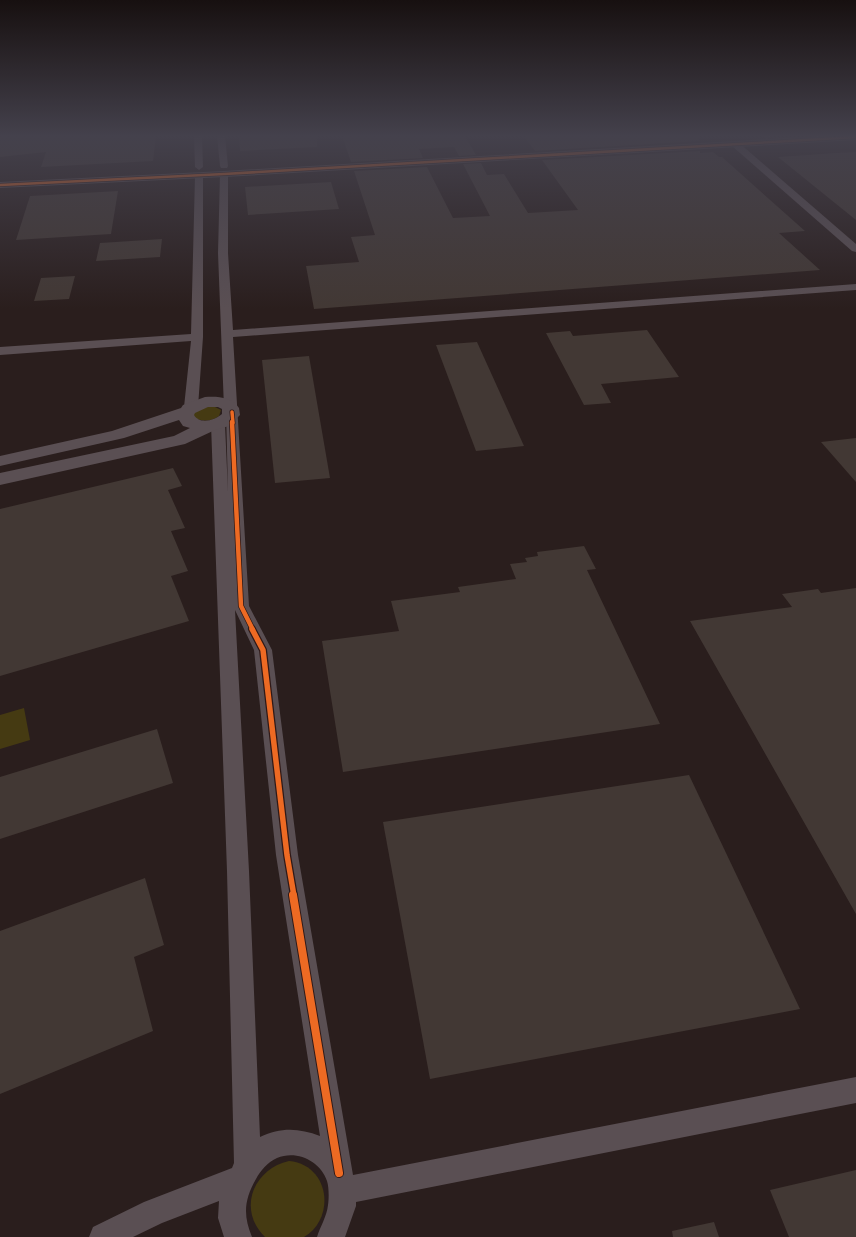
<svg xmlns="http://www.w3.org/2000/svg" width="856" height="1237" font-family="Roboto,sans-serif">
	<style>
		.green { fill: #453a12 }
		.building { fill: #423834 }
		.lines { fill: none; stroke-linecap: round; stroke-linejoin: round }
		.minor { fill: #5a4f53; fill-rule: evenodd }
		.tertiary { fill: #5a4f53; fill-rule: evenodd }
		.cycleway-far4-casing { stroke: #301917; stroke-width: 4 }
		.cycleway-far3-casing { stroke: #301917; stroke-width: 5 }
		.cycleway-far2-casing { stroke: #301917; stroke-width: 6 }
		.cycleway-far1-casing { stroke: #301917; stroke-width: 8 }
		.cycleway-casing { stroke: #301917; stroke-width: 10 }
		.cycleway-far4 { stroke: #ed6a23; stroke-width: 2.5 }
		.cycleway-far3 { stroke: #ed6a23; stroke-width: 3.5 }
		.cycleway-far2 { stroke: #ed6a23; stroke-width: 4.5 }
		.cycleway-far1 { stroke: #ed6a23; stroke-width: 5.5 }
		.cycleway { stroke: #ed6a23; stroke-width: 8 }
	</style>
	<rect width="100%" height="100%" fill="#2a1e1d"/>
	<g class="green">
		<path d="M213,406L221,410L219,416C210,422 205,421 195,419L193,413L201,408Z"/>
		<polygon points="24,708 30,740 0,749 0,715"/>
		<path d="M289,1161C330,1165 336,1218 304,1237H265C237,1210 253,1169 289,1161Z"/>
	</g>
	<g class="building">
		<polygon points="0,136 156,136 153,161 41,167 46,152 0,157"/>
		<polygon points="239,136 317,136 317,147 240,151"/>
		<polygon points="342,136 465,136 476,155 459,156 454,147 419,149 423,158 351,162"/>
		<polygon points="524,136 699,136 699,141 535,151"/>
		<polygon points="700,151 700,153 713,152 719,157 722,157 805,231 779,233 820,270 314,309 306,266 359,262 351,237 375,235 354,171 427,167 453,218 490,216 463,164 481,163 487,175 504,174 528,213 578,210 542,160"/>
		<polygon points="856,152 856,220 778,157 836,153"/>
		<polygon points="331,182 339,209 248,215 245,187"/>
		<polygon points="118,191 111,234 16,240 30,196"/>
		<polygon points="162,239 160,257 96,261 100,243"/>
		<polygon points="75,276 69,299 34,301 41,278"/>
		<polygon points="647,330 679,377 601,384 611,403 584,405 546,333 570,331 573,336"/>
		<polygon points="477,342 524,446 476,451 436,345"/>
		<polygon points="309,356 330,478 275,483 262,360"/>
		<polygon points="856,438 856,482 821,442"/>
		<polygon points="173,468 182,486 168,490 185,528 171,531 188,571 171,576 189,621 0,676 0,509"/>
		<polygon points="584,546 596,569 587,570 660,724 343,772 322,641 399,631 391,601 460,592 458,587 516,579 510,564 527,562 525,558 538,556 537,552"/>
		<polygon points="856,588 856,914 690,621 792,607 782,594 818,589 821,593"/>
		<polygon points="157,729 173,783 0,839 0,777"/>
		<polygon points="689,775 800,1009 430,1079 383,822"/>
		<polygon points="145,878 164,945 134,957 153,1031 0,1094 0,931"/>
		<polygon points="856,1170 856,1237 789,1237 770,1190"/>
		<polygon points="714,1222 719,1237 673,1237 672,1231"/>
	</g>
	<g class="lines">
		<g class="minor">
			<polygon points="194,136 202,136 203,167 199,170 195,167"/>
			<polygon points="217,136 225,136 228,166 227,168 221,168 220,166"/>
			<polygon points="762,136 770,136 771,137 767,139"/>
			<polygon points="732,142 738,142 856,244 856,252 852,251 732,146 731,144"/>
			<path d="M224,171L228,174V253L233,330L856,284V290L233,337L249,606L272,650L298,855L353,1175L856,1077V1103L356,1202V1206L345,1237H317C320,1227 327,1216 328,1205C329,1199 329,1187 327,1181C320,1161 297,1150 277,1158C268,1162 260,1171 256,1179C244,1200 243,1215 252,1237H224L218,1218L219,1201L162,1223L133,1237H89L93,1227L144,1202L232,1168L234,1163L227,871L211,424L213,421H223L225,424L228,492L226,411L224,408L218,253L220,174ZM235,610L254,650L276,855L320,1136C299,1128 281,1127 260,1137L249,871Z"/>
			<polygon points="199,173 203,176 203,337 198,407 196,410 186,410 184,407 191,341 0,355 0,347 191,334 195,176"/>
		</g>
		<g class="tertiary">
			<polygon points="818,136 856,136 856,140 224,177 0,188 0,182 224,171"/>
			<path d="M205,397C217,396 232,397 239,408L240,415L229,426L215,430L185,444L0,485V473L174,436L190,428L183,426L179,420L124,438L0,466V456L112,431L181,408L183,405ZM208,407H218L222,409V414C215,420 200,425 194,415L195,413Z"/>
		</g>
		<defs>
			<polyline id="cycleway-far4" points="0,185 224,174 856,137"/>
			<polyline id="cycleway-far3" points="232,412 233,423"/>
			<polyline id="cycleway-far2" points="232,422 241,606 253,630"/>
			<polyline id="cycleway-far1" points="252,629 263,650 287,855 294,896"/>
			<polyline id="cycleway" points="293,895 339,1173"/>
		</defs>
		<use href="#cycleway-far4" class="cycleway-far4-casing"/>
		<use href="#cycleway-far3" class="cycleway-far3-casing"/>
		<use href="#cycleway-far2" class="cycleway-far2-casing"/>
		<use href="#cycleway-far1" class="cycleway-far1-casing"/>
		<use href="#cycleway" class="cycleway-casing"/>
		<use href="#cycleway-far4" class="cycleway-far4"/>
		<use href="#cycleway-far3" class="cycleway-far3"/>
		<use href="#cycleway-far2" class="cycleway-far2"/>
		<use href="#cycleway-far1" class="cycleway-far1"/>
		<use href="#cycleway" class="cycleway"/>
	</g>
	<linearGradient id="sky" x2="0" y2="1"><stop stop-color="#171010"/><stop offset="0.44" stop-color="#44414c"/><stop offset="1" stop-color="#44414c" stop-opacity="0"/></linearGradient>
	<rect width="856" height="309" fill="url(#sky)"/>
</svg>
